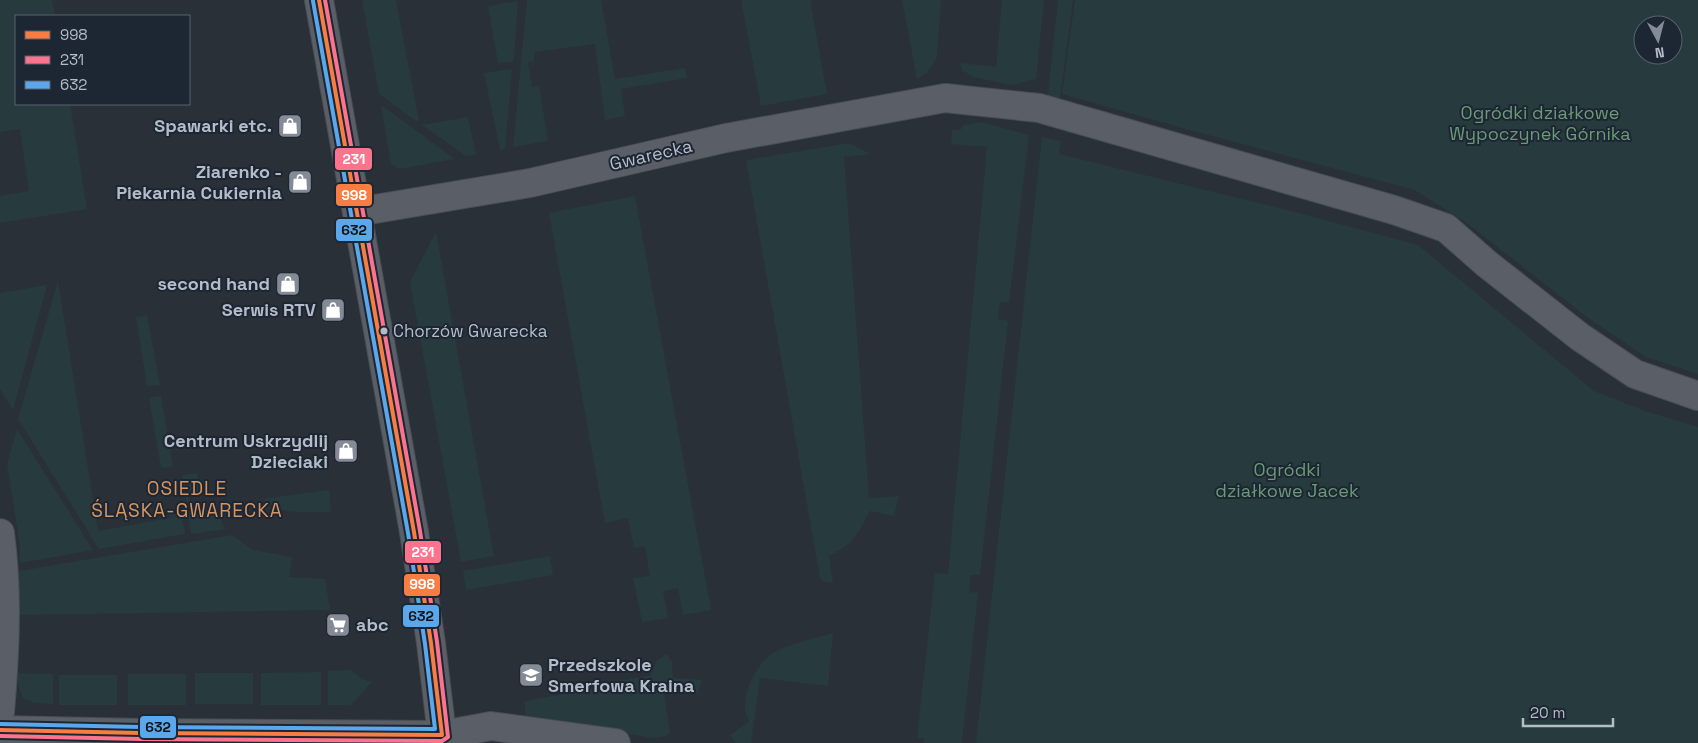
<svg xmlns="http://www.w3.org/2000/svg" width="1698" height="743" font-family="'Space Grotesk',sans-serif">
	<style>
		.green { fill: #273a3e; fill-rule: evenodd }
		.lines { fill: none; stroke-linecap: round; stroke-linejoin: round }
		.minor-casing { stroke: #484c53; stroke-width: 30 }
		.minor { stroke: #5a5e66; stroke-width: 28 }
		.bus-1-casing { stroke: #1d2633; stroke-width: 8 }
		.bus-2-casing { stroke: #1d2633; stroke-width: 8 }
		.bus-3-casing { stroke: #1d2633; stroke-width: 8 }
		.bus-1 { stroke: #f77d43; stroke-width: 4 }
		.bus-2 { stroke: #fc738d; stroke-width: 4 }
		.bus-3 { stroke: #5aa8eb; stroke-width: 4 }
		.bus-dot { fill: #b4bcc9; stroke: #1d2633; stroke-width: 2 }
		.labels { text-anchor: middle; stroke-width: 4; stroke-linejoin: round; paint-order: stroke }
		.bus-label { font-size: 17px; fill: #b4bcc9; stroke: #1d2633; text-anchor: start }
		.park-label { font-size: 18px; fill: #6b9a76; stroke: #1d2633 }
		.poi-label { font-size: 18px; font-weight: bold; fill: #b4bcc9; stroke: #1d2633; text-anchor: end }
		.street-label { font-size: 18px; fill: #b4bcc9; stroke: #1d2633 }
		.neighbourhood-label { font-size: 19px; letter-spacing: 1px; fill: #d59563; stroke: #1d2633 }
		.line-badge { stroke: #1d2633; stroke-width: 2 }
		.badge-label { font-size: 14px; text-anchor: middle; font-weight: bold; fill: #fff }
		.pale-badge-label { font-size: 14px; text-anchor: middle; font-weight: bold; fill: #111 }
	</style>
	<rect width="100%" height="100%" fill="#2a3038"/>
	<g class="green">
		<polygon points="0,0 52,0 55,16 16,16 16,104 70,104 87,209 0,223 0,196 29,191 20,129 0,132"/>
		<polygon points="362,0 396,0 419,121 416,121 379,94"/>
		<polygon points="527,0 601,0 615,79 685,68 687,78 621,89 625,116 605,120 595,44 534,52 534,61 528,63 532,87 539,86 548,141 513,147"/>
		<polygon points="741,0 810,0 827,94 761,106"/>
		<polygon points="902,0 941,0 937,57 927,73 917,79"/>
		<polygon points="1002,0 1044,0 1036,79 1012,85 973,77 962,70 960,63 996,67"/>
		<polygon points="1058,0 1073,0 1060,98 1048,96"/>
		<path d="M1075,0H1698V374L1646,357L1588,318L1468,224L1415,190L1193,131L1062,94ZM1643,25H1673V55H1643Z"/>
		<polygon points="518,1 514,61 498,63 488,6"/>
		<polygon points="512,69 505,149 500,150 484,73"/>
		<polygon points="381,105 455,159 399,169 391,164"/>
		<polygon points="468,117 476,155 466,156 422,125"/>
		<polygon points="981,122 1029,135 1009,303 1000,302 998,319 1008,321 980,575 971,575 969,592 978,593 962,743 924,743 924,738 917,738 935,573 948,574 987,147 951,144 952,130 960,130 964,125"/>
		<polygon points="1042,137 1061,141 1059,154 1299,213 1418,245 1594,391 1645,411 1698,427 1698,743 976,743"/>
		<path d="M849,143L871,154L844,157L869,498L899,496L894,516L870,511C856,536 855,543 829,556L833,583L825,582L820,578L746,160Z"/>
		<polygon points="635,196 711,610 683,615 678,588 663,591 668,618 642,622 633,578 650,576 645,546 634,548 628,518 605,523 549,213"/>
		<polygon points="436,232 494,556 461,562 410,282"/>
		<polygon points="58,281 98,531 170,518 169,513 181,511 185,534 99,549 18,419"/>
		<polygon points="47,285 13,410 0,389 0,293"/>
		<polygon points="147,315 160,385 147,386 136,317"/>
		<polygon points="161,396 173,467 161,468 149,398"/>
		<polygon points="17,429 93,550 20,563 20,545 7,464"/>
		<polygon points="197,473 201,492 189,494 191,511 215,507 225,529 191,534 182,475"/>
		<path d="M329,490L331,512C308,512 280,516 263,499Z"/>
		<polygon points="232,535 253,550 292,557 289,577 325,579 330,610 18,615 19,571"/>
		<polygon points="550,556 553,575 466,590 463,571"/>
		<path d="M833,633L828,686L760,678L751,743H736L730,735L749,722C748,718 745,712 745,707C744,690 757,665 770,655C783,645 817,638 833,633Z"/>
		<polygon points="667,654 672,662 673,678 702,680 698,693 664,692 670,733 666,736 653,738 526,717 524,701 610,686 610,682 650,676 657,660"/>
		<polygon points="351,670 362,679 372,682 351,705 328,705 328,671"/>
		<polygon points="321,672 321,705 261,705 261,673"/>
		<polygon points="18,673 53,674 53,704 34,703 23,698 18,684"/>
		<rect x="195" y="673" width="58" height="31"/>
		<rect x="128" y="674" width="58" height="31"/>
		<rect x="59" y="675" width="58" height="30"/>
	</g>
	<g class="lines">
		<defs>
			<g id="minor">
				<polyline points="319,0 414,532 431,643 442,735 440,743"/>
				<polyline points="357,212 530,183 726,138 945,98 1039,108 1394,210 1446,228 1487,264 1580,337 1635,374 1698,396"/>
				<path d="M0,533C8,592 5,653 0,712"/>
				<polyline points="0,730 141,733 442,735 491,726 616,743"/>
			</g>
		</defs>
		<use href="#minor" class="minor-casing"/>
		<use href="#minor" class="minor"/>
		<defs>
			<polyline id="bus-1" points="0,730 141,733 442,735 431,643 414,532 319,0"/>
			<polyline id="bus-2" points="0,736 141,739 442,741 448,737 437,642 420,531 325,0"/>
			<polyline id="bus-3" points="0,724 141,727 435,729 425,644 408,533 313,1"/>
		</defs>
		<use href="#bus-1" class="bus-1-casing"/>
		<use href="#bus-2" class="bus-2-casing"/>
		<use href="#bus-3" class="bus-3-casing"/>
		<use href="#bus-1" class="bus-1"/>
		<use href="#bus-2" class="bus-2"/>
		<use href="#bus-3" class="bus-3"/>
	</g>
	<defs>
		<symbol id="shop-square" viewBox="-11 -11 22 22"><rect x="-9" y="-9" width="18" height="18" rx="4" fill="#848b96" stroke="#1d2633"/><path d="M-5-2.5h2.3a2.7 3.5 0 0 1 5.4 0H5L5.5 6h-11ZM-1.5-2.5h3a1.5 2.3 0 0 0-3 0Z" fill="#fff"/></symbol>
		<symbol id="supermarket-square" viewBox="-11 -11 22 22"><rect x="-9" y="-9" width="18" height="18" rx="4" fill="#848b96" stroke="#1d2633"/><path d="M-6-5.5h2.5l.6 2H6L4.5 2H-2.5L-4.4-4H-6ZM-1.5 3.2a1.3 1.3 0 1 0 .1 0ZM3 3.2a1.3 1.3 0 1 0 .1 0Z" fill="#fff"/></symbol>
		<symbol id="school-square" viewBox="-11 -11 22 22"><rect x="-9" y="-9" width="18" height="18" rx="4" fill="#848b96" stroke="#1d2633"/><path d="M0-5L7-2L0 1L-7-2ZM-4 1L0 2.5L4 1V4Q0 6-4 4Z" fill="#fff"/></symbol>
	</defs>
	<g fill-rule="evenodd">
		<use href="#shop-square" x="276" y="112" width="28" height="28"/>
		<use href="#shop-square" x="286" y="168" width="28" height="28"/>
		<use href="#shop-square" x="274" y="270" width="28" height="28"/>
		<use href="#shop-square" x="319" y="296" width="28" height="28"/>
		<use href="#shop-square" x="332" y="437" width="28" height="28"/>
		<use href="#supermarket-square" x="324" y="611" width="28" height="28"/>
		<use href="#school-square" x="517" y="661" width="28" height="28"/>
	</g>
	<circle class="bus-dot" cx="384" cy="331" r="4.5"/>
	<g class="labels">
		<g class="bus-label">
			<text x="393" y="337">Chorzów Gwarecka</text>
		</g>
		<g class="park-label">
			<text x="1540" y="119">Ogródki działkowe<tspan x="1540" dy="21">Wypoczynek Górnika</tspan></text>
			<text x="1287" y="476">Ogródki<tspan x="1287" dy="21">działkowe Jacek</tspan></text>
		</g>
		<g class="poi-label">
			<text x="272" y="132">Spawarki etc.</text>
			<text x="282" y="178">Ziarenko -<tspan x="282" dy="21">Piekarnia Cukiernia</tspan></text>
			<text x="270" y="290">second hand</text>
			<text x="316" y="316">Serwis RTV</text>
			<text x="328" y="447">Centrum Uskrzydlij<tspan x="328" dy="21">Dzieciaki</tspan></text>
			<text x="356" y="631" text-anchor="start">abc</text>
			<text x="548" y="671" text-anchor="start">Przedszkole<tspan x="548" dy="21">Smerfowa Kraina</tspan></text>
		</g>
		<g class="street-label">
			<text transform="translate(651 155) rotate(-13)" y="6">Gwarecka</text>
		</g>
		<g class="neighbourhood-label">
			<text x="187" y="495">OSIEDLE<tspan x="187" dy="22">ŚLĄSKA-GWARECKA</tspan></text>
		</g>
	</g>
	<g class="line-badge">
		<rect x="334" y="147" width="39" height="24" rx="5" fill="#fc738d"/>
		<rect x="335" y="183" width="38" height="24" rx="5" fill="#f77d43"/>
		<rect x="335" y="218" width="38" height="24" rx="5" fill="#5aa8eb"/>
		<rect x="404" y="540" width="38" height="24" rx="5" fill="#fc738d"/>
		<rect x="403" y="573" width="38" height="24" rx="5" fill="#f77d43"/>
		<rect x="402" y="604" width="38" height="24" rx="5" fill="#5aa8eb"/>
		<rect x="139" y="715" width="38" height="24" rx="5" fill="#5aa8eb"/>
	</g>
	<g class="badge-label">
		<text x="354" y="164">231</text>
		<text x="354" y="200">998</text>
		<text x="423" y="557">231</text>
		<text x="422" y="589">998</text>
	</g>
	<g class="pale-badge-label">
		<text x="354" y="235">632</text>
		<text x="421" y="621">632</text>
		<text x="158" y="732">632</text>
	</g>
	<rect x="15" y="15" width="175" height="90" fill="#1d2633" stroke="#59626f"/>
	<rect x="25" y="31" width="25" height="8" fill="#f77d43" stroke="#59626f"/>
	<text x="60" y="40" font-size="15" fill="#b4bcc9">998</text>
	<rect x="25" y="56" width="25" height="8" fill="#fc738d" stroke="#59626f"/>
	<text x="60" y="65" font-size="15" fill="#b4bcc9">231</text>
	<rect x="25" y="81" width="25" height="8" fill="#5aa8eb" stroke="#59626f"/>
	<text x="60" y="90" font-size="15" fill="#b4bcc9">632</text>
	<g transform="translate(1658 40) rotate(173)"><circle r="24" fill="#1d2633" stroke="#59626f"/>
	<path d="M0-4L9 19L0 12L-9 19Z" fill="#848b96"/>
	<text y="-8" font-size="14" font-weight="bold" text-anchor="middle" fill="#b4bcc9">N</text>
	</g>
	<path d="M1523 718v8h90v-8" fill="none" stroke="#b4bcc9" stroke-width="2.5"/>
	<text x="1530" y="718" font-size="15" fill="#b4bcc9" stroke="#1d2633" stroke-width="4" paint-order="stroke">20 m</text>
</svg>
